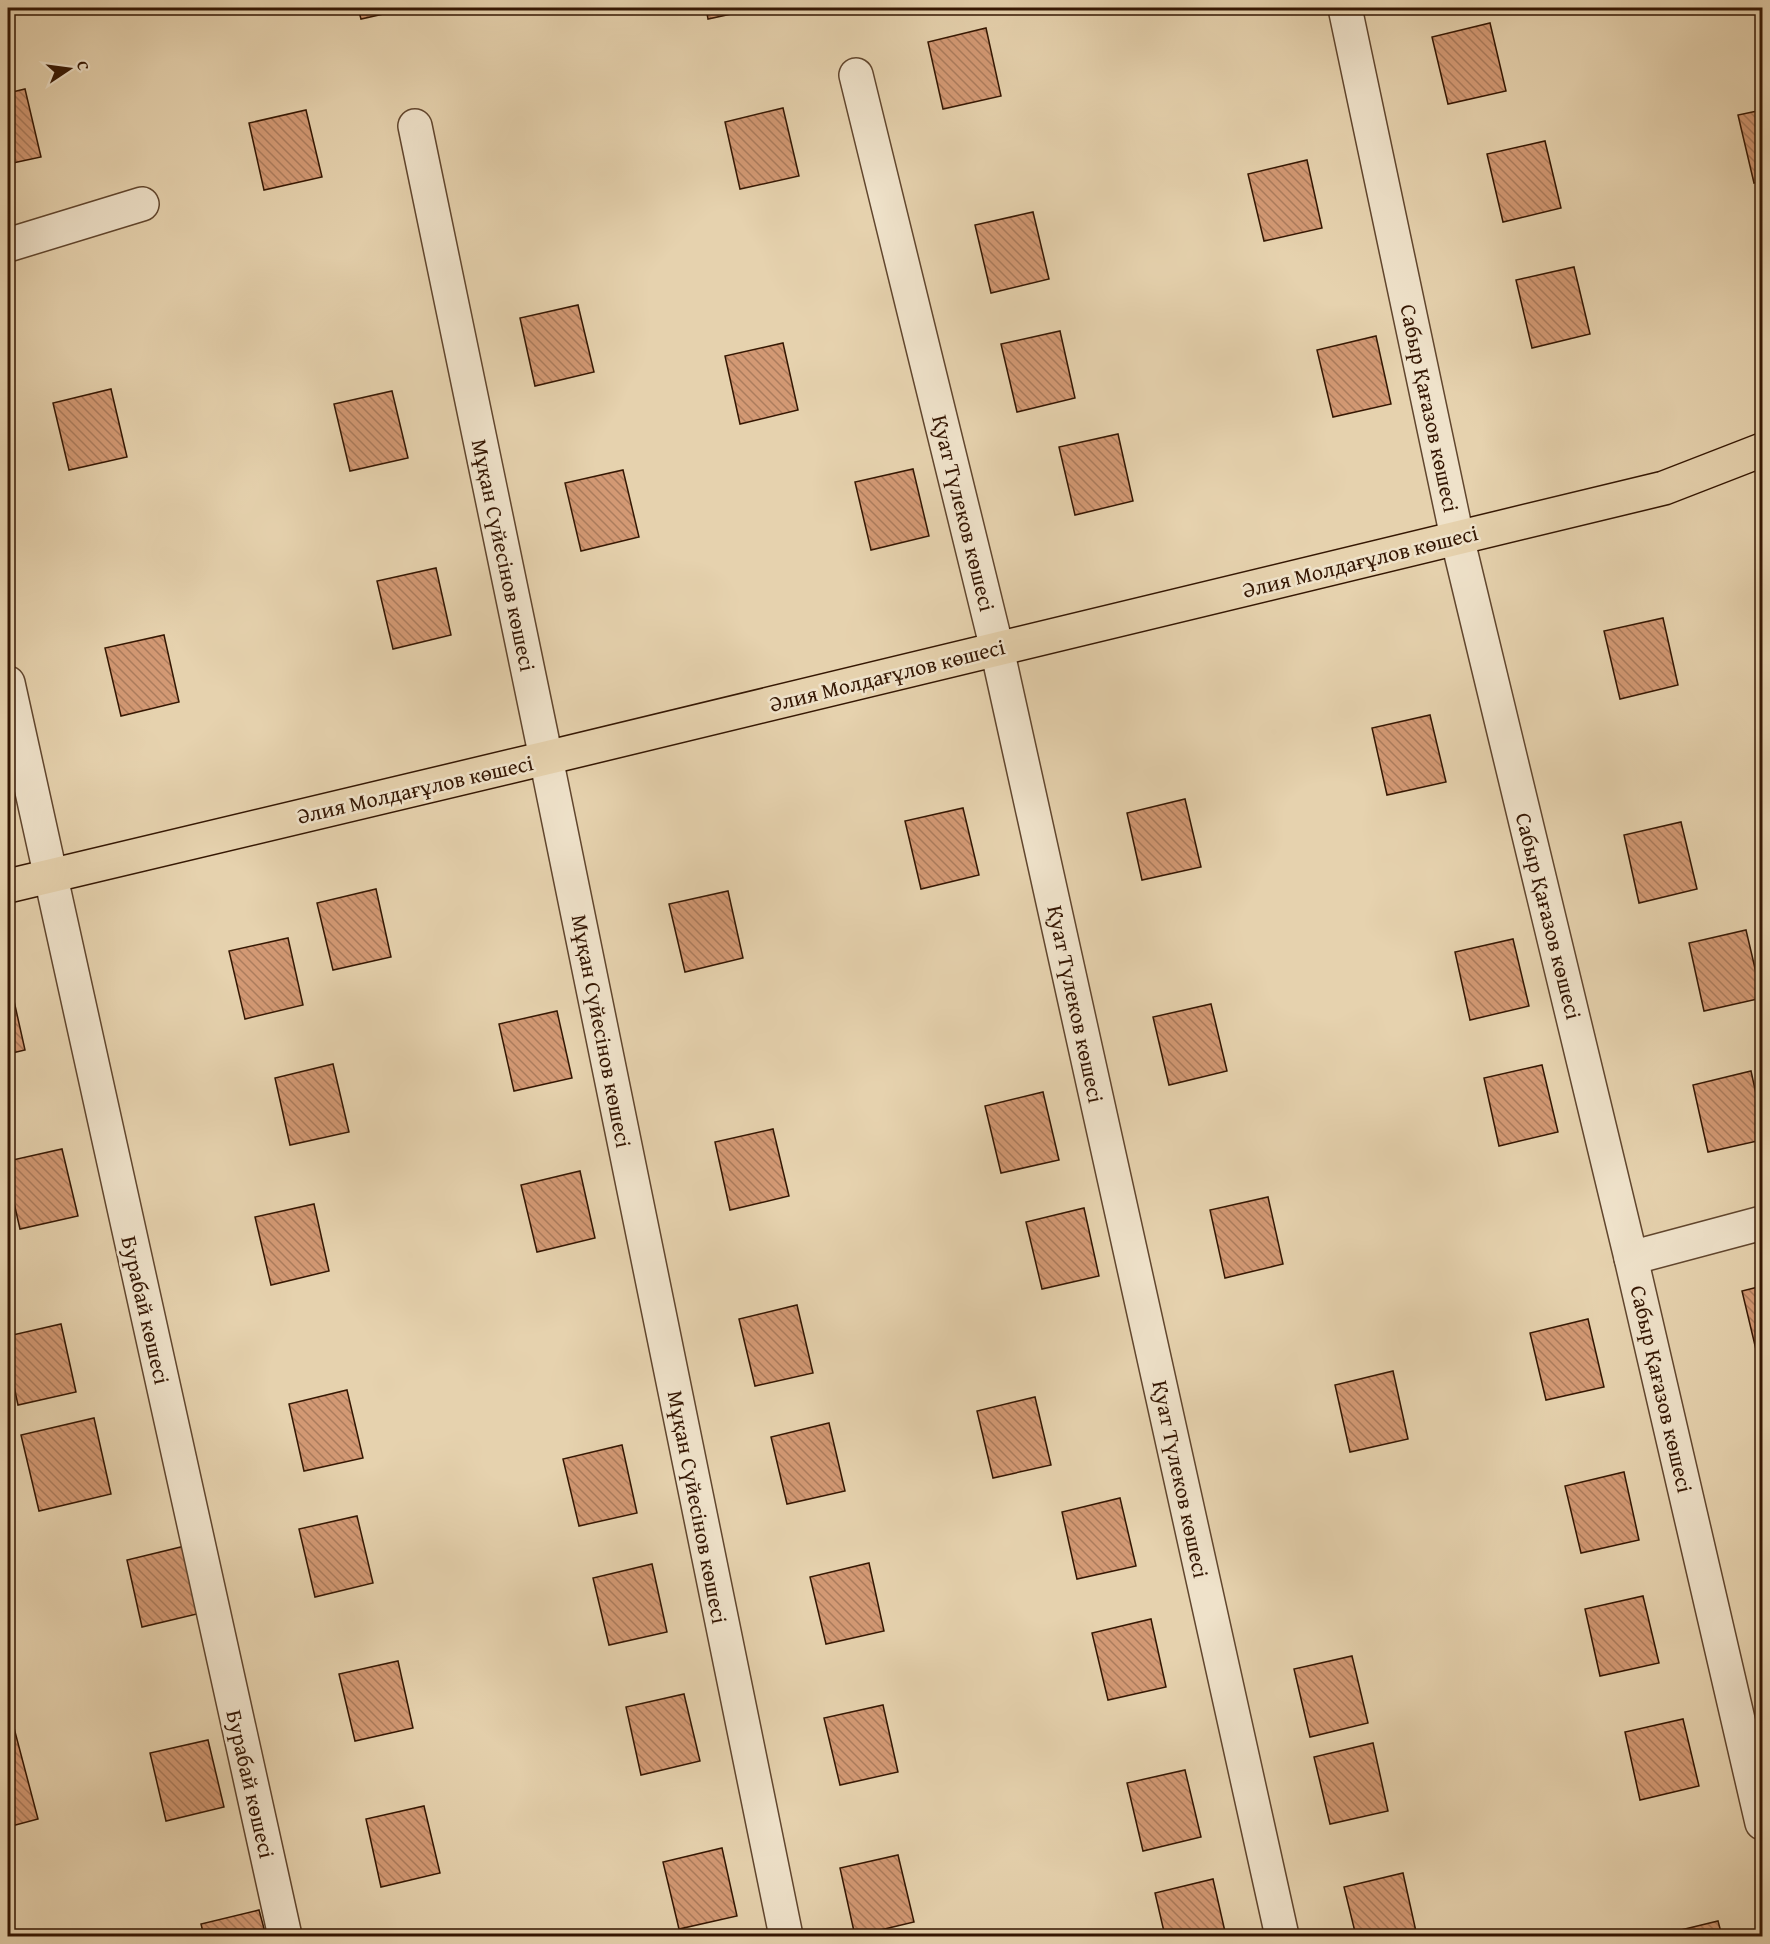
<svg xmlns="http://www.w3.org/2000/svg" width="1770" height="1944" font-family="'Gentium Book Plus',serif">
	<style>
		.building { fill: url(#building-back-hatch); stroke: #351703; stroke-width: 1.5 }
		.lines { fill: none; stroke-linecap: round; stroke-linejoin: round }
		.minor-casing { stroke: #61462e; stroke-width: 36 }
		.major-casing { stroke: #351703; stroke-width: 36 }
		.minor { stroke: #efe2ca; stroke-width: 33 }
		.major { stroke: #e6d2ae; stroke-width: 33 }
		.labels { text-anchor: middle; stroke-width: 5; stroke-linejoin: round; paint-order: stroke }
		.street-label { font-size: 22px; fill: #351703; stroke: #efe2ca }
	</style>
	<defs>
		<pattern id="building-back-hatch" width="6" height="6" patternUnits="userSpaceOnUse" patternTransform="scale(1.5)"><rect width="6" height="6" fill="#d39974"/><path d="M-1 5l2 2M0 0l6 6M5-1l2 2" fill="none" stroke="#ac7c5d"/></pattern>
	</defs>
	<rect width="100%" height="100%" fill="#e6d2ae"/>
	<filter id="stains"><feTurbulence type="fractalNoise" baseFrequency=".00333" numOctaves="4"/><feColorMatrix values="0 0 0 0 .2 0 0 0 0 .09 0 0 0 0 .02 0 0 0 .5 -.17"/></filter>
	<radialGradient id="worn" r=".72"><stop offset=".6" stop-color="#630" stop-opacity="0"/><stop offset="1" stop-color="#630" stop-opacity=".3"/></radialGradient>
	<g class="building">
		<polygon points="358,8 410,8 361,19"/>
		<polygon points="706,8 759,8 708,19"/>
		<polygon points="1490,23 1506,91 1448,104 1432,37"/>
		<polygon points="986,28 1001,96 943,109 928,42"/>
		<polygon points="25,89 41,157 8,164 8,93"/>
		<polygon points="783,108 799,176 740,189 725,122"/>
		<polygon points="306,110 322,177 264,190 249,123"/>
		<polygon points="1762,110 1762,181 1754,183 1738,115"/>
		<polygon points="1545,141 1561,208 1503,222 1487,154"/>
		<polygon points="1307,160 1322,228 1264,241 1248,174"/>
		<polygon points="1033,212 1049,279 991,293 975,225"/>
		<polygon points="1574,267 1590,334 1532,348 1516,280"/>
		<polygon points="578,305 594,372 535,386 520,318"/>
		<polygon points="1060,331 1075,398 1017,412 1001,344"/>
		<polygon points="1376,336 1391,404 1333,417 1317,350"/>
		<polygon points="783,343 798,410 740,424 725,356"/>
		<polygon points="111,389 127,457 69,470 53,403"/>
		<polygon points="392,391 408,458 350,471 334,404"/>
		<polygon points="1118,434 1133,501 1075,515 1059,447"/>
		<polygon points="913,469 929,536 871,550 855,482"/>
		<polygon points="623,470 639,537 581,551 565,483"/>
		<polygon points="436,568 451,635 393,649 377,581"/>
		<polygon points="1663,618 1678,685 1620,699 1604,631"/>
		<polygon points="164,635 179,702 121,716 105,648"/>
		<polygon points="1430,715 1446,782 1387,795 1372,728"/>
		<polygon points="1185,799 1201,867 1142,880 1127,813"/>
		<polygon points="963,808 979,875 921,889 905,821"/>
		<polygon points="1681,822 1697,889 1639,903 1624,835"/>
		<polygon points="376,889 391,957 333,970 317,903"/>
		<polygon points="728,891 743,958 685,972 669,904"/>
		<polygon points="1746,930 1762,998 1704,1011 1689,943"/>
		<polygon points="288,938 303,1005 245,1019 229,951"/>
		<polygon points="1513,939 1529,1006 1470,1020 1455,952"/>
		<polygon points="8,983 10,983 25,1050 8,1054"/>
		<polygon points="1211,1004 1227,1071 1169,1085 1153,1017"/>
		<polygon points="557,1011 572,1078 514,1091 499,1024"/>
		<polygon points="333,1064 349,1132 290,1145 275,1078"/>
		<polygon points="1542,1065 1558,1132 1499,1146 1484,1078"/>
		<polygon points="1751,1071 1762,1121 1762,1140 1708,1152 1693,1085"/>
		<polygon points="1043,1092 1059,1160 1001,1173 985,1106"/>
		<polygon points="773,1129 789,1196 730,1210 715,1142"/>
		<polygon points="62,1149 78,1216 20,1229 8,1177 8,1161"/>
		<polygon points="580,1171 595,1238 537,1252 521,1185"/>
		<polygon points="1268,1197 1283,1264 1225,1278 1210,1210"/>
		<polygon points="314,1204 329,1271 271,1285 255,1217"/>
		<polygon points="1084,1208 1099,1276 1042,1289 1026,1222"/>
		<polygon points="1762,1286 1762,1357 1758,1358 1742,1291"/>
		<polygon points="797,1305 813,1373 755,1386 739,1319"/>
		<polygon points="1588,1319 1604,1387 1546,1400 1530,1333"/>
		<polygon points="61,1324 76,1392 18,1405 8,1359 8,1336"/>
		<polygon points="1393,1371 1408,1439 1350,1452 1335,1385"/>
		<polygon points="347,1390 363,1458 304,1471 289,1404"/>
		<polygon points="1035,1397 1051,1465 993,1478 977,1411"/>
		<polygon points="94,1418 111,1494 39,1511 21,1435"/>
		<polygon points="829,1423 845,1491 787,1504 771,1437"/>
		<polygon points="622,1445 637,1513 579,1526 563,1459"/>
		<polygon points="1624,1472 1639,1540 1581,1553 1565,1486"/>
		<polygon points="1120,1498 1136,1566 1077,1579 1062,1512"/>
		<polygon points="357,1516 373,1583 315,1597 299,1529"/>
		<polygon points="185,1546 201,1613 142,1627 127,1560"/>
		<polygon points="869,1563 884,1631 826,1644 810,1577"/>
		<polygon points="652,1564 667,1632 609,1645 593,1578"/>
		<polygon points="1643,1596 1659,1663 1600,1676 1585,1609"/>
		<polygon points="1151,1619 1166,1687 1108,1700 1092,1633"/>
		<polygon points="1352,1656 1368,1723 1310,1737 1294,1669"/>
		<polygon points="398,1661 413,1728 355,1741 339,1674"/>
		<polygon points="684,1694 700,1761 641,1775 626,1707"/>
		<polygon points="883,1705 898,1772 840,1785 824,1718"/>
		<polygon points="1683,1719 1699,1786 1640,1800 1625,1732"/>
		<polygon points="14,1728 38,1819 8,1827 8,1729"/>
		<polygon points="208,1740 224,1807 166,1821 150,1753"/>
		<polygon points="1373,1743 1388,1811 1330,1824 1314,1757"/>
		<polygon points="1185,1770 1201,1837 1143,1851 1127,1783"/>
		<polygon points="424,1806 440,1873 381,1887 366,1819"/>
		<polygon points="722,1848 737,1916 679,1929 663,1862"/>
		<polygon points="898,1855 914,1922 855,1936 840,1868"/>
		<polygon points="1403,1873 1417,1936 1356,1936 1344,1887"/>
		<polygon points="1213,1879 1226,1936 1165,1936 1155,1893"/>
		<polygon points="259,1910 266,1936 204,1936 201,1924"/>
		<polygon points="1718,1921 1722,1936 1660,1936 1660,1935"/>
	</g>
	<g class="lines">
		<defs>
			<g id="minor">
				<polyline points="1345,8 1457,537 1631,1258 1762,1823"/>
				<polyline points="856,75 997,649 1282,1936"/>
				<polyline points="415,126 546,758 786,1936"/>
				<polyline points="8,245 142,204"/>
				<polyline points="8,683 285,1936"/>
				<polyline points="1631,1258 1762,1223"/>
			</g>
			<polyline id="major" points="8,886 546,758 1664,488 1762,450"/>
		</defs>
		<use href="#minor" class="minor-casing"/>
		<use href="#major" class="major-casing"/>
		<use href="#minor" class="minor"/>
		<use href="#major" class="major"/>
	</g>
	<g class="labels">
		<g class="street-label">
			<text transform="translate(1430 408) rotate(78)" y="8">Сабыр Қағазов көшесі</text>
			<text transform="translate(964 513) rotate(76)" y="8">Қуат Түлеков көшесі</text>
			<text transform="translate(504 555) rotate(78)" y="8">Мұқан Сүйесінов көшесі</text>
			<text transform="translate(1360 561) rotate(-14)" y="8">Әлия Молдағұлов көшесі</text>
			<text transform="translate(887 675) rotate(-14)" y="8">Әлия Молдағұлов көшесі</text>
			<text transform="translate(415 789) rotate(-13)" y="8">Әлия Молдағұлов көшесі</text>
			<text transform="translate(1549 916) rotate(76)" y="8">Сабыр Қағазов көшесі</text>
			<text transform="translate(1076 1004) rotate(78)" y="8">Қуат Түлеков көшесі</text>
			<text transform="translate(602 1031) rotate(79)" y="8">Мұқан Сүйесінов көшесі</text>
			<text transform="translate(146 1310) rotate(77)" y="8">Бурабай көшесi</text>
			<text transform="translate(1662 1389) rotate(77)" y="8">Сабыр Қағазов көшесі</text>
			<text transform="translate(1181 1479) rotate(78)" y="8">Қуат Түлеков көшесі</text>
			<text transform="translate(698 1507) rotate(79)" y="8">Мұқан Сүйесінов көшесі</text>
			<text transform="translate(251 1784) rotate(77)" y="8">Бурабай көшесi</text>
		</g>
	</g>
	<rect width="1770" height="1944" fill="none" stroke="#e6d2ae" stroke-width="30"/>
	<rect x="9" y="9" width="1752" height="1926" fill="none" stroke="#351703" stroke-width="3"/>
	<rect x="15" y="15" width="1740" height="1914" fill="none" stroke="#351703" stroke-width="1.5"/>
	<g transform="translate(69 69) rotate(77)" stroke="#efe2ca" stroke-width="4.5" paint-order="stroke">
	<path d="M0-4.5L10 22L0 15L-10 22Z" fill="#351703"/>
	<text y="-9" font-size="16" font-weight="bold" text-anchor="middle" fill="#351703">С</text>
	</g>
	<rect width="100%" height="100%" filter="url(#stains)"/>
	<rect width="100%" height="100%" fill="url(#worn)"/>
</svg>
